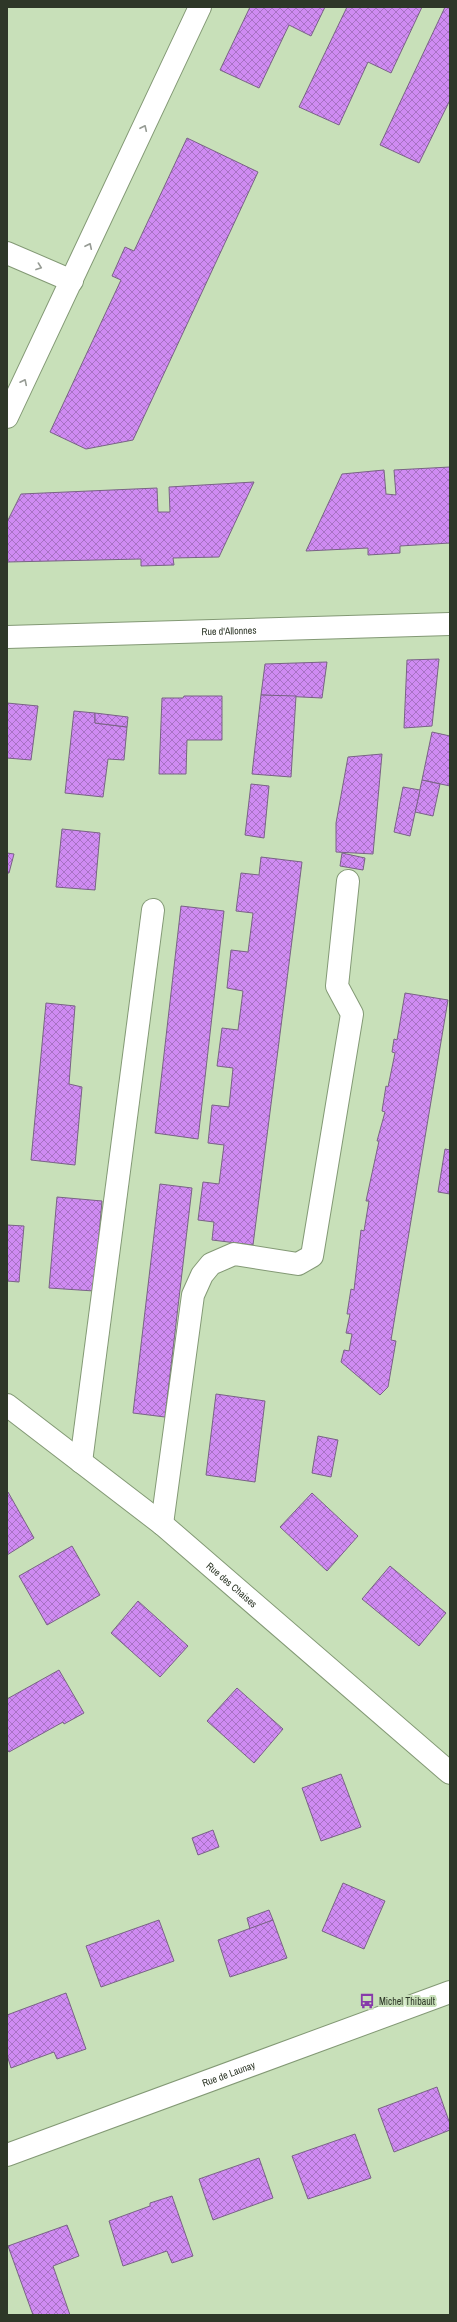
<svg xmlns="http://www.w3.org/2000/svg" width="457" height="2322" font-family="'Archivo Narrow',sans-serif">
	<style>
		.building { fill: url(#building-cross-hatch); stroke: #796385 }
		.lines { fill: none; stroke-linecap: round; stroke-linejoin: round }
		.minor-casing { stroke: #839975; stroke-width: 24 }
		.major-casing { stroke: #839975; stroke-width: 24 }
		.minor { stroke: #fff; stroke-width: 22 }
		.major { stroke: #fff; stroke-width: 22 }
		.oneway { stroke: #969b94 }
		.labels { text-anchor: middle; stroke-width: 4; stroke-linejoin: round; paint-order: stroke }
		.street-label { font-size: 10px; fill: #2e3728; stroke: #c8e0b9 }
		.poi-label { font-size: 10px; fill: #2e3728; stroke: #c8e0b9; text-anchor: start }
	</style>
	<defs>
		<pattern id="building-cross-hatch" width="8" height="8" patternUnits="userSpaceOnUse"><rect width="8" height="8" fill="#cf8bf2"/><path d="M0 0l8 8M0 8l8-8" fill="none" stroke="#a872c4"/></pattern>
	</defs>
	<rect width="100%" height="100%" fill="#c8e0b9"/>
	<g class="building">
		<polygon points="250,7 325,7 311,36 289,25 259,88 220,70"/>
		<polygon points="347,7 422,7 391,73 368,62 339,125 299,107"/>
		<polygon points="445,7 450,7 450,100 419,163 380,145"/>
		<polygon points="187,138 258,172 133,440 86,449 50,432 121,280 112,276 125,247 134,251"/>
		<polygon points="450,467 450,543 400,546 400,553 368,555 368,548 306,551 342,474 384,470 386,494 396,495 394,470"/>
		<polygon points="254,482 219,557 173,558 174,565 141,566 141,559 7,562 7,522 21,494 157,488 158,512 170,512 169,487"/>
		<polygon points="439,659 432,726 404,728 407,660"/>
		<polygon points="327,662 322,698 261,695 265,664"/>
		<polygon points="261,695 296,696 291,777 252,774"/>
		<polygon points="184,696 222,696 222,740 187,740 186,774 159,774 162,698 183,698"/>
		<polygon points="7,703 38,706 31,760 7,758"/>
		<polygon points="74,711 95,713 95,723 127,727 124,760 108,759 103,797 65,793"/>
		<polygon points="95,713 128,717 127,727 95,723"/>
		<polygon points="432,732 450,736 450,786 422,780"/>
		<polygon points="382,754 373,854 336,852 336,823 348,757"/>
		<polygon points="422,780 440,784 433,816 415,812"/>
		<polygon points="251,784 269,786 264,838 245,835"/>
		<polygon points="403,787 420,790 410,836 394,832"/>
		<polygon points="62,829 100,833 95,890 56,887"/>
		<polygon points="7,853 14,854 9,873 7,873"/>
		<polygon points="342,853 365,858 363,870 340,866"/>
		<polygon points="261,857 302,862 253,1245 212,1240 214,1222 198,1220 203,1182 219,1184 224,1145 208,1143 212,1105 229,1107 233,1068 217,1066 222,1028 238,1030 243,991 227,988 231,950 248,952 253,913 236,911 241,873 259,875"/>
		<polygon points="181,906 224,911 198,1139 155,1133"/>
		<polygon points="405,993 448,1000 391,1340 396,1341 388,1387 380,1395 341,1362 344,1350 349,1351 352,1334 346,1333 350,1314 347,1314 351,1289 354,1290 361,1230 364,1231 369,1201 366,1201 379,1141 377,1141 385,1112 382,1111 386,1086 388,1087 395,1053 392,1052 394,1039 397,1040"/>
		<polygon points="46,1003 75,1006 69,1084 82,1087 75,1165 31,1160"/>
		<polygon points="445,1149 450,1150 450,1194 438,1192"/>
		<polygon points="160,1184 192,1188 165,1417 133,1413"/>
		<polygon points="57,1197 102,1201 94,1291 49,1288"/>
		<polygon points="7,1225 24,1226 19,1282 7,1281"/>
		<polygon points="216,1394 265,1401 255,1482 206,1475"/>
		<polygon points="318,1436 338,1440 331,1477 312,1473"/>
		<polygon points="8,1492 34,1538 7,1555 7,1492"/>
		<polygon points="312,1493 358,1536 327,1571 280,1527"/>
		<polygon points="72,1546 100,1595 47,1625 19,1576"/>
		<polygon points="390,1566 446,1613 419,1646 362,1599"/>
		<polygon points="138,1601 188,1646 160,1677 111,1633"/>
		<polygon points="59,1670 84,1713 64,1724 63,1722 9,1752 7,1749 7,1699"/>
		<polygon points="237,1688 283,1729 254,1763 207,1721"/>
		<polygon points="341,1774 361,1827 321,1841 302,1788"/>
		<polygon points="213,1830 219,1847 198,1855 192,1838"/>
		<polygon points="343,1883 385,1901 364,1949 322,1931"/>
		<polygon points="269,1910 273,1920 250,1929 247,1918"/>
		<polygon points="159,1920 174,1961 101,1987 86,1946"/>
		<polygon points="273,1920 287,1958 230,1977 218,1940"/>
		<polygon points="66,1993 86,2049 57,2059 54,2052 11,2068 7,2055 7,2015"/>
		<polygon points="437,2087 450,2124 450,2130 394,2152 378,2109"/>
		<polygon points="355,2134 371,2178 308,2199 292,2156"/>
		<polygon points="259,2158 273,2198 213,2220 199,2179"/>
		<polygon points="172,2196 193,2256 172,2263 167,2251 123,2266 109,2221 150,2206 150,2203"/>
		<polygon points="67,2225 79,2256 53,2266 70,2315 33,2315 8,2246"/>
	</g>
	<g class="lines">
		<defs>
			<g id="minor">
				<polyline points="7,253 72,281"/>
				<polyline points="7,417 200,7"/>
				<path id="s1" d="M7,1405L162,1524L450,1773"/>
				<polyline points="81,1462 153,910"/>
				<polyline points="162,1524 193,1295 202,1275 211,1264 234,1254 298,1264 312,1256 352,1014 337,986 348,881"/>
				<path id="s2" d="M7,2155L450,1992"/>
			</g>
			<g id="major">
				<path id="s3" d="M7,637L450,624"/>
			</g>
		</defs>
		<use href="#minor" class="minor-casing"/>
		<use href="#major" class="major-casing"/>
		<use href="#minor" class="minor"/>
		<use href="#major" class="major"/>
	</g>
	<defs><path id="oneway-chevron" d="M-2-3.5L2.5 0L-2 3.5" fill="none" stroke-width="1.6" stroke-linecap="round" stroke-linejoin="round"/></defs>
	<g class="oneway">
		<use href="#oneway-chevron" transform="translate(144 128) rotate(-65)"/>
		<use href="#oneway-chevron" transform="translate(89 246) rotate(-65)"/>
		<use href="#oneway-chevron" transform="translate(39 267) rotate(20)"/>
		<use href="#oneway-chevron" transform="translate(24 382) rotate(-64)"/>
	</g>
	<defs>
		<symbol id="bus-bare" viewBox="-9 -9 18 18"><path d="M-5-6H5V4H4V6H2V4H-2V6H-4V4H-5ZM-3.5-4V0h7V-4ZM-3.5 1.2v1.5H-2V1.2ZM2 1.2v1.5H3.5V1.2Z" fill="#873aaa" stroke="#c8e0b9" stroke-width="2.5" paint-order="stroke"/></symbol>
	</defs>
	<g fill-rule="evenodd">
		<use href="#bus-bare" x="356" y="1990" width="22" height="22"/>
	</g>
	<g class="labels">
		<g class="street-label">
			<text dy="4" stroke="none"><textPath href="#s3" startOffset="222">Rue d'Allonnes</textPath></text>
			<text dy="4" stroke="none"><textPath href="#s1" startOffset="288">Rue des Chaises</textPath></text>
			<text dy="4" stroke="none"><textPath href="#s2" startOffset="236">Rue de Launay</textPath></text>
		</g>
		<g class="poi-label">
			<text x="379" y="2005">Michel Thibault</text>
		</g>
	</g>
	<rect width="457" height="2322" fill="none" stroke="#2e3728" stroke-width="16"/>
</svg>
